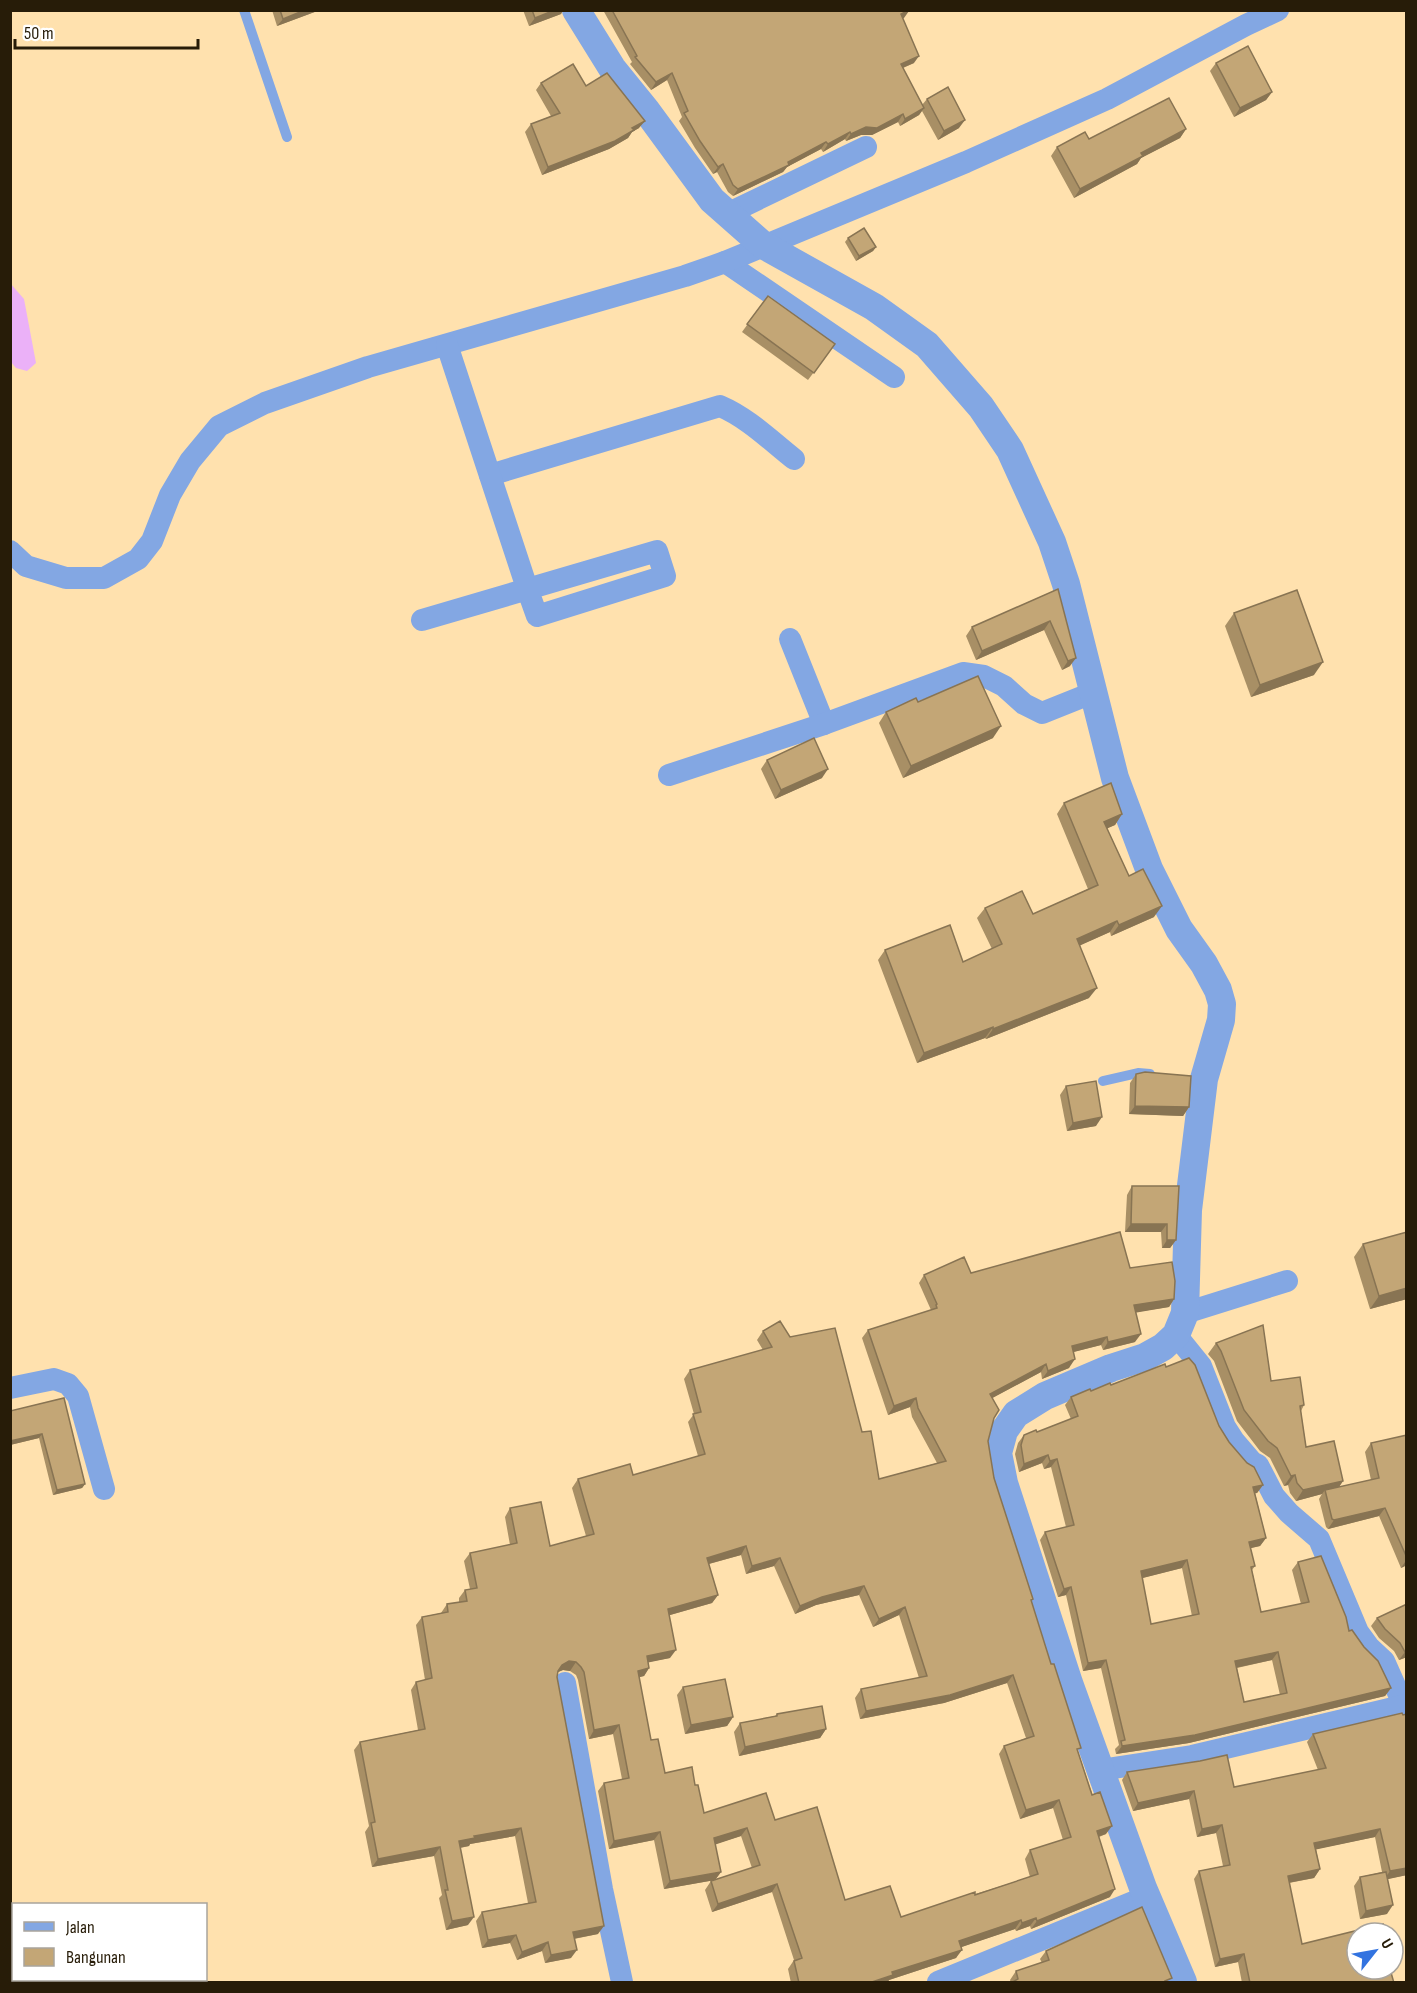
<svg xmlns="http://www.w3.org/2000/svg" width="1417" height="1993" font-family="'Sofia Sans Condensed',sans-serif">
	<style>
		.green { fill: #ebb1f8 }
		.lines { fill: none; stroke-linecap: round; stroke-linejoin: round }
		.service { stroke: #83a7e3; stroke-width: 10 }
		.minor { stroke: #83a7e3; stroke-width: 22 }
		.tertiary { stroke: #83a7e3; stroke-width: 28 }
		.wall { fill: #a88f65; fill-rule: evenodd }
		.shaded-wall { fill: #887453 }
		.building { fill: #c3a676; stroke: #887453; stroke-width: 1.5; fill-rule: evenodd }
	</style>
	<rect width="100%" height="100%" fill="#ffe1ae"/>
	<polygon class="green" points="10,283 24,299 36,363 27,371 16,368 11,362"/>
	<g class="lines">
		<g class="service">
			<polyline points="244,10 287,137"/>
			<polyline points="1103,1081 1138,1073 1150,1074"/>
		</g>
		<g class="minor">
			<polyline points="727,214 866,147"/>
			<polyline points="725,262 894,377"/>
			<path d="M490,475L720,406C748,418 770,440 794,459"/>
			<polyline points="10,551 26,566 66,578 104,578 138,559 152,541 170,495 190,461 219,426 265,403 368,367 685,276 725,262 966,162 1107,99 1246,25 1278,10"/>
			<polyline points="422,620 657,551 665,576 537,616 527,588 447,345"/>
			<polyline points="790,639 824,724"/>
			<polyline points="669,775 824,724 963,673 984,676 1004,686 1024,704 1042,713 1092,693"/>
			<polyline points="1185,1313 1287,1281"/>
			<polyline points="1176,1335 1201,1366 1225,1427 1234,1441 1252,1462 1258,1465 1274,1496 1289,1513 1319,1539 1358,1632 1369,1647 1384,1661 1404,1706"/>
			<polyline points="10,1388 54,1379 68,1384 78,1396 104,1489"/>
			<polyline points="565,1683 602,1889 622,1982"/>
			<polyline points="1100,1770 1192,1756 1406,1705"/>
			<polyline points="938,1982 1148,1896"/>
		</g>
		<polyline class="tertiary" points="576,10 612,68 646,110 712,200 763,245 874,307 927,345 981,407 1010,450 1052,542 1066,584 1115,778 1149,869 1179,929 1204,964 1218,990 1222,1004 1221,1020 1204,1079 1188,1210 1185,1313 1176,1335 1163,1347 1145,1357 1111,1368 1045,1396 1016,1414 1004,1431 998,1453 1004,1483 1069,1683 1143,1888 1183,1982"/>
	</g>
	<g class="wall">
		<polygon points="272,10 320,10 277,26"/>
		<polygon points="523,10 563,10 561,14 529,26"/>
		<polygon points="603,10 909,10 903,18 914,63 903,68 922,105 927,99 959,128 938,140 922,111 919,115 900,126 898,122 872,135 861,135 846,141 845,139 823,152 821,149 787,167 783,172 733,196 728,192 717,172 713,174 695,148 679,121 682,117 667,80 651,90 630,64 632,62"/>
		<polygon points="1216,63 1272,92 1266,100 1234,117 1210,71"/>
		<polygon points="541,83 586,86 639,128 632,132 628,138 609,149 542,175 525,132 531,124 551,116 536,90"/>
		<polygon points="1186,129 1180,138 1141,158 1137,164 1074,198 1051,156 1057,147 1089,139"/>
		<polygon points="848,238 876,247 873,251 856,261 845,242"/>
		<polygon points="768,296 835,344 808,380 742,332"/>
		<polygon points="1058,589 1070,666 1062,670 1044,630 976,660 966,636 972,627"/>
		<polygon points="1234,613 1314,675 1251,697 1225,626"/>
		<polygon points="918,702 993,738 903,778 879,723 886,712"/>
		<polygon points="767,760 822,778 775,799 761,769"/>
		<polygon points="1064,803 1122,814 1115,825 1107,828 1129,876 1154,917 1111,936 1110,932 1080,945 1089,998 986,1039 985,1038 917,1063 878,960 885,950 963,962 992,949 977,918 985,908 1033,914 1088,889 1057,814"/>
		<polygon points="1136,1074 1189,1107 1183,1116 1129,1114 1130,1083"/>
		<polygon points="1066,1086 1096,1126 1067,1131 1060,1095"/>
		<polygon points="1132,1186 1179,1186 1176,1240 1170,1248 1162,1248 1161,1232 1125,1232 1127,1195"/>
		<polygon points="1363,1244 1407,1299 1370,1309 1354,1257"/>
		<path d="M1130,1268L1174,1299L1169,1307L1136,1312L1135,1342L1103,1350L1101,1345L1073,1352L1069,1368L1042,1379L1041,1372L992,1398L994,1418L988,1441L994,1478L1033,1599L1031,1602L1078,1752L1106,1834L1099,1837L1110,1897L1031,1929L1030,1926L1016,1931L1015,1929L961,1947L956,1958L889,1980L887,1983H791L788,1969L794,1960L772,1892L712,1912L705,1890L711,1881L752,1868L741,1836L715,1844L721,1872L715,1880L664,1889L654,1840L609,1849L598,1791L604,1783L622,1779L613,1734L589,1739L578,1680L576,1675L570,1671L563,1670L558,1672L557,1677L598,1934L574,1939L571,1958L545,1963L542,1951L517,1960L510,1943L482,1948L476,1921L482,1912L528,1903L515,1836L470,1844L469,1846L460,1848L468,1925L446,1930L439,1898L442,1895L434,1856L372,1867L365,1832L369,1826L354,1750L360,1742L418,1730L411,1690L416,1682L425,1680L416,1625L422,1617L441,1613L447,1604L459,1602V1598L465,1590L470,1589L464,1561L470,1553L510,1545L505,1517L510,1508L550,1546L586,1536L572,1488L578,1479L633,1475L698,1456L688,1422L694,1414L684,1379L690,1370L763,1350L757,1340L763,1331L790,1337L862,1432L879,1479L937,1463L912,1417L910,1407L888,1415L862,1338L868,1330L931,1310L919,1283L924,1275ZM741,1555L746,1574L774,1566L795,1614L816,1605L859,1595L873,1627L899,1615L919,1678L861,1689L855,1698L860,1719L944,1703L1007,1683L1026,1738L1004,1746L999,1754L1020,1819L1053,1808L1063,1840L1030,1850L1025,1859L1030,1877L901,1917L845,1900L775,1820L704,1813L695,1785L665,1773L651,1740L639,1677L644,1676L649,1668L648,1662L670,1658V1615L712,1603L718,1595L709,1564Z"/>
		<polygon points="1216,1343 1304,1405 1301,1411 1306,1447 1343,1481 1339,1487 1371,1480 1365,1452 1371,1443 1407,1435 1407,1565 1401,1568 1379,1516 1328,1529 1326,1527 1319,1499 1322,1494 1296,1501 1290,1493 1288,1485 1284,1486 1270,1458 1260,1451 1237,1421 1214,1361 1208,1354"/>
		<path d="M1166,1367L1219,1426L1229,1442L1263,1485L1257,1493H1255L1266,1538L1260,1546L1250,1548L1255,1566L1252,1570L1261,1612L1301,1604L1292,1570L1298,1562L1391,1688L1385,1696L1189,1743L1116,1754L1115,1749L1119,1745L1101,1668L1083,1671L1066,1595L1058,1597L1040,1540L1045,1532L1066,1527L1051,1467L1044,1469L1042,1463L1019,1472L1015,1454L1018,1443L1024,1435L1037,1432L1071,1419L1065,1405L1071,1397ZM1182,1568L1192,1616L1151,1624L1142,1578ZM1272,1660L1280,1695L1244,1702L1237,1668Z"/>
		<polygon points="64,1398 85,1484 82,1488 53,1495 39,1438 10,1445 10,1411"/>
		<polygon points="1407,1604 1407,1657 1399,1660 1394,1651 1379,1638 1371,1626 1377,1618"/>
		<polygon points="683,1687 733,1717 727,1726 685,1734 677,1695"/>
		<polygon points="777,1714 826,1729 820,1738 739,1756 734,1732 740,1723 775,1716"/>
		<polygon points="1407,1714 1407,1875 1387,1879 1387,1914 1360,1919 1354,1886 1360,1877 1382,1872 1375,1837 1316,1849 1320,1869 1314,1878 1289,1883 1302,1944 1357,1933 1394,1983 1242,1983 1238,1962 1215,1967 1194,1879 1199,1871 1223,1866 1216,1833 1197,1837 1189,1799 1133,1811 1122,1780 1127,1772 1234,1787 1318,1770 1307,1742 1313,1734"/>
		<polygon points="1046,1951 1169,1983 1011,1983 1010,1980 1016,1971 1042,1963 1040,1959"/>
	</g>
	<g class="shaded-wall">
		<polygon points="305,10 320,10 277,26 283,19"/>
		<polygon points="555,10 563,10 561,14 529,26 535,18"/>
		<polygon points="909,11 904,18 896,21 901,14"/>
		<polygon points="919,56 914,63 895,71 901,64"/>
		<polygon points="672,73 667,80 651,90 656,82"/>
		<polygon points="1272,92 1266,100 1234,117 1240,108"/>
		<polygon points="924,108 919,115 900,126 905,119"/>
		<polygon points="903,114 898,122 872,135 861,135 846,141 851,134 866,127"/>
		<polygon points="965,120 959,128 938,140 944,131"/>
		<polygon points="645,121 639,128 632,132 628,138 609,149 542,175 548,167 632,128"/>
		<polygon points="1186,129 1180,138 1141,158 1137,164 1074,198 1080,189 1141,153"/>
		<polygon points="850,132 845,139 823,152 828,144"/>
		<polygon points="826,142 821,149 787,167 783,172 733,196 738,189"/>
		<polygon points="723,164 717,172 713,174 718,167"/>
		<polygon points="876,247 873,251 856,261 859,256"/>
		<polygon points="1050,621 1044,630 976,660 982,651"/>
		<polygon points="1076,658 1070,666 1062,670 1068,661"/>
		<polygon points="1323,662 1314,675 1251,697 1260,685"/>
		<polygon points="1001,726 993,738 903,778 911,766"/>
		<polygon points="828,769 822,778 775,799 781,790"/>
		<polygon points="1122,814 1115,825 1097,833 1104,822"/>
		<polygon points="1162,906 1154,917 1111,936 1119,925"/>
		<polygon points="1117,921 1110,932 1070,950 1077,939"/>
		<polygon points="1097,988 1089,998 986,1039 993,1029"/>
		<polygon points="993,1027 985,1038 917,1063 924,1053"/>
		<polygon points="1135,1106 1189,1107 1183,1116 1129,1114"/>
		<polygon points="1102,1117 1096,1126 1067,1131 1073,1123"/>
		<polygon points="1131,1224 1167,1224 1161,1232 1125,1232"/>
		<polygon points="1167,1240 1176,1240 1170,1248 1162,1248"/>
		<polygon points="1407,1288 1407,1299 1370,1309 1379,1296"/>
		<polygon points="1174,1299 1169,1307 1128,1314 1134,1305"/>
		<polygon points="1141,1334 1135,1342 1103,1350 1108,1342"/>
		<polygon points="1107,1337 1101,1345 1066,1354 1072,1346"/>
		<polygon points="1075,1359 1069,1368 1042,1379 1048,1371"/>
		<polygon points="1046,1364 1041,1372 985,1402 990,1394"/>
		<polygon points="916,1398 910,1407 888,1415 894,1406"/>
		<polygon points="42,1434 39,1438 10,1445 10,1441"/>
		<polygon points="1048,1455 1042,1463 1019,1472 1024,1464"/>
		<polygon points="1057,1459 1051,1467 1044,1469 1050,1461"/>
		<polygon points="1295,1475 1288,1485 1284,1486 1291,1476"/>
		<polygon points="1343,1481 1336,1491 1325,1490 1322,1494 1296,1501 1303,1490"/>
		<polygon points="85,1484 82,1488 53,1495 57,1490"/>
		<polygon points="1263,1485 1257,1493 1248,1495 1253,1487"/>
		<polygon points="1385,1508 1379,1516 1328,1529 1334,1520"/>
		<polygon points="1266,1538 1260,1546 1243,1550 1249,1542"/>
		<polygon points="746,1546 741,1555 701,1566 707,1558"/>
		<polygon points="780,1558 774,1566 746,1574 752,1566"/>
		<polygon points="1407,1559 1407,1565 1401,1568"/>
		<polygon points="1187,1560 1182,1568 1135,1580 1141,1571"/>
		<polygon points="864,1586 859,1595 816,1605 795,1614 800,1606 822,1597"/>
		<polygon points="1071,1587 1066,1595 1058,1597 1064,1589"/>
		<polygon points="718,1595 712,1603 663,1617 668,1609"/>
		<polygon points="905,1607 899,1615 873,1627 879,1619"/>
		<polygon points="676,1650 670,1658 641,1664 647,1656"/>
		<polygon points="1407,1651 1407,1657 1399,1660 1405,1652"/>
		<polygon points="1278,1652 1272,1660 1230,1669 1235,1661"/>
		<polygon points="1106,1660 1101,1668 1083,1671 1088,1663"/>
		<polygon points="569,1661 576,1662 570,1671 563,1670 556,1673 562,1665"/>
		<polygon points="649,1668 644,1676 632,1679 638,1671"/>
		<polygon points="1013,1675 1007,1683 944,1703 860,1719 866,1711"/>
		<polygon points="1391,1688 1385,1696 1189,1743 1116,1754 1122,1746"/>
		<polygon points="733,1717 727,1726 685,1734 691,1725"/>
		<polygon points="619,1725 613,1734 589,1739 594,1730"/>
		<polygon points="826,1729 820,1738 739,1756 745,1747"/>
		<polygon points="1194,1791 1189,1799 1133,1811 1138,1803"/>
		<polygon points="1059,1800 1053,1808 1020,1819 1026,1810"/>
		<polygon points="1222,1825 1216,1833 1197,1837 1202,1829"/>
		<polygon points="1112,1826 1106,1834 1091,1839 1097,1831"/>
		<polygon points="521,1828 515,1836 470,1844 469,1846 453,1849 459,1841 474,1836"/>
		<polygon points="747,1828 741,1836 708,1847 714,1838"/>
		<polygon points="1380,1829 1375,1837 1309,1851 1314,1843"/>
		<polygon points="660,1832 654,1840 609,1849 614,1841"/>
		<polygon points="440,1847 434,1856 372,1867 378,1859"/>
		<polygon points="1407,1868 1407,1875 1384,1880 1390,1871"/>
		<polygon points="1320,1869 1314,1878 1282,1884 1288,1876"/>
		<polygon points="721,1872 715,1880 664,1889 670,1881"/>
		<polygon points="777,1884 772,1892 712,1912 718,1904"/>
		<polygon points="1115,1889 1110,1897 1031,1929 1037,1921"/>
		<polygon points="1393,1905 1387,1914 1360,1919 1366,1911"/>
		<polygon points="474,1917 468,1925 446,1930 452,1921"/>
		<polygon points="1036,1918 1030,1926 1016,1931 1022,1923"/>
		<polygon points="1021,1920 1015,1929 953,1950 959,1941"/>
		<polygon points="604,1926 598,1934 567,1940 573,1932"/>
		<polygon points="516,1935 510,1943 482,1948 488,1940"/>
		<polygon points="548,1942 542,1951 517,1960 522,1952"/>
		<polygon points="577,1950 571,1958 545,1963 551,1955"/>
		<polygon points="962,1950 956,1958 889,1980 887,1983 869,1983 892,1972"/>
		<polygon points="1244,1954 1238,1962 1215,1967 1220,1959"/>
	</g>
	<g class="building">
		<polygon points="280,10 305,10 283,19"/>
		<polygon points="532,10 555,10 535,18"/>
		<polygon points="612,10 909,10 901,14 919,56 901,64 924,108 905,119 903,114 877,128 866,127 851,134 850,132 828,144 826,142 788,162 789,165 738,189 733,185 723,164 718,167 700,141 684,113 688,111 672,73 656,82 635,57 637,56"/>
		<polygon points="1248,46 1272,92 1240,108 1216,63"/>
		<polygon points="573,64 586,86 607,73 645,121 632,128 634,130 615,141 548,167 531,124 560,113 541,83"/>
		<polygon points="948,87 965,120 944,131 927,99"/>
		<polygon points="1169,98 1186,129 1141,153 1143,156 1080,189 1057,147 1085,132 1089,139"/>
		<polygon points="864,228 876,247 859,256 848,238"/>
		<polygon points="768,296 835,344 814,373 747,324"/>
		<polygon points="1058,589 1076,658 1068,661 1050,621 982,651 972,627"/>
		<polygon points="1297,590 1323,662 1260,685 1234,613"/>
		<polygon points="978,676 1001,726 911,766 886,712 916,698 918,702"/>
		<polygon points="814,738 828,769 781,790 767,760"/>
		<polygon points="1111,783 1122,814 1104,822 1129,876 1143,869 1162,906 1119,925 1117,921 1077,939 1097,988 993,1029 993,1027 924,1053 885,950 950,925 963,962 1002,944 985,908 1022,891 1033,914 1098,885 1064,803"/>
		<polygon points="1145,1072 1191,1076 1189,1107 1135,1106 1136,1074"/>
		<polygon points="1096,1081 1102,1117 1073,1123 1066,1086"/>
		<polygon points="1132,1186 1179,1186 1176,1240 1167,1240 1167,1224 1131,1224"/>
		<path d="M1120,1232L1130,1268L1172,1262L1175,1281L1174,1299L1134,1305L1141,1334L1108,1342L1107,1337L1072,1346L1075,1359L1048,1371L1046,1364L990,1394L999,1410L994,1418L988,1441L994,1478L1033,1599L1031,1600L1051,1664H1054L1081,1748L1077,1749L1092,1795L1100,1792L1112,1826L1097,1831L1115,1889L1037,1921L1036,1918L1022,1923L1021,1920L959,1941L962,1950L892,1972L893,1975L869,1983H799L794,1961L802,1958L777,1884L718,1904L711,1881L760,1865L747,1828L714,1838L721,1872L670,1881L660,1832L614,1841L604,1783L629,1778L619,1725L594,1730L584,1672L581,1667L576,1662L569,1661L562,1665L558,1671L557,1677L604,1926L573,1932L577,1950L551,1955L548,1942L522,1952L516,1935L488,1940L482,1912L536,1902L521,1828L474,1836L475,1838L459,1841L474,1917L452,1921L445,1890H448L440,1847L378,1859L371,1823L375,1822L360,1742L425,1729L416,1682L432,1678L422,1617L448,1612L447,1604L467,1601L465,1590L477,1588L470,1553L517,1543L510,1508L541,1502L550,1546L594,1534L578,1479L630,1464L633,1475L705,1454L693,1414L701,1412L690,1370L772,1347L763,1331L780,1321L790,1337L835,1328L862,1432L871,1431L879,1479L946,1461L918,1408L916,1398L894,1406L868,1330L937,1308L936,1305L937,1304L924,1275L964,1257L971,1273ZM746,1546L752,1566L780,1558L800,1606L822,1597L864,1586L879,1619L905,1607L927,1676L861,1689L866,1711L950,1695L1013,1675L1034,1736L1004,1746L1026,1810L1059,1800L1071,1837L1030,1850L1038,1874L975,1895V1892L901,1917L890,1886L845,1900L817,1807L775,1820L766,1793L704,1813L698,1785H695L692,1767L665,1773L658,1739L651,1740L638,1671L649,1668L647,1656L676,1650L668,1609L718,1595L707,1558Z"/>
		<polygon points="1407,1232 1407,1288 1379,1296 1363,1244"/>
		<polygon points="1263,1325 1271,1381 1300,1377 1304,1405 1300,1406 1306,1447 1334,1441 1343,1481 1303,1490 1297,1483 1295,1475 1291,1476 1277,1448 1268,1441 1244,1410 1221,1351 1216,1343"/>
		<path d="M1189,1358L1195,1365L1219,1426L1229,1442L1247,1463L1254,1467L1263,1485L1253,1487L1266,1538L1249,1542L1255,1566L1251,1567L1261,1612L1309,1602L1298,1562L1321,1556L1346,1617L1349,1631L1352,1630L1364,1647L1378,1661L1391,1688L1195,1735L1122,1746L1121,1741L1125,1740L1106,1660L1088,1663L1071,1587L1064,1589L1045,1532L1074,1525L1057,1459L1050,1461L1048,1455L1024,1464L1021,1445L1024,1435L1036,1430L1037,1432L1078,1416L1071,1397L1090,1389L1091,1391L1110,1383L1111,1385L1165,1364L1166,1367ZM1187,1560L1199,1614L1151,1624L1141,1571ZM1278,1652L1287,1693L1244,1702L1235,1661Z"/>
		<polygon points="64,1398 85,1484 57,1490 42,1434 10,1441 10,1411"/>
		<polygon points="1407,1435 1407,1558 1385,1508 1334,1520 1332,1519 1325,1490 1379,1478 1371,1443"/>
		<polygon points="1407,1604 1407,1651 1405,1652 1400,1643 1385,1629 1377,1618"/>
		<polygon points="725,1679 733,1717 691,1725 683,1687"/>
		<polygon points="822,1706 826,1729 745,1747 740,1723 777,1716 777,1714"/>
		<polygon points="1402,1713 1403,1715 1407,1714 1407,1868 1390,1871 1380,1829 1314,1843 1320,1869 1288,1876 1302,1944 1383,1924 1385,1933 1357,1933 1357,1969 1390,1969 1394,1983 1250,1983 1244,1954 1220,1959 1199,1871 1230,1865 1222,1825 1202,1829 1194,1791 1138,1803 1127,1772 1200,1761 1227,1755 1234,1787 1326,1768 1313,1734"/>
		<polygon points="1386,1872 1393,1905 1366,1911 1360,1877"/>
		<polygon points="1142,1907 1172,1978 1165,1981 1166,1983 1011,1983 1018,1979 1016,1971 1049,1960 1046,1951"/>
	</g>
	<rect width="1417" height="1993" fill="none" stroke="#271c08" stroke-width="24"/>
	<rect x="12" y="1903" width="195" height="78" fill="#ffffff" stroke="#a9a49c" stroke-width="1.5"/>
	<rect x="24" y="1922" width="30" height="9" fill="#83a7e3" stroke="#a9a49c" stroke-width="1.5"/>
	<text x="66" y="1933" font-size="18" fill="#271c08">Jalan</text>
	<rect x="24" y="1948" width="30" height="18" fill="#c3a676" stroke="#a9a49c" stroke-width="1.5"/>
	<text x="66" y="1963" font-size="18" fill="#271c08">Bangunan</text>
	<g transform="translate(1375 1951) rotate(59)"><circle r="28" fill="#ffffff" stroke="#a9a49c" stroke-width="1.5"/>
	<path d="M0-4.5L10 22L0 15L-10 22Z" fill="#3273e0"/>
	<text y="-9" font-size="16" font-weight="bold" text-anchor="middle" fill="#271c08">U</text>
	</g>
	<path d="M15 39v9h183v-9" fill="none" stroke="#271c08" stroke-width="3"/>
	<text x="24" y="39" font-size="18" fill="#271c08" stroke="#ffffff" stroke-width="4.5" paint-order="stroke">50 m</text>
</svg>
